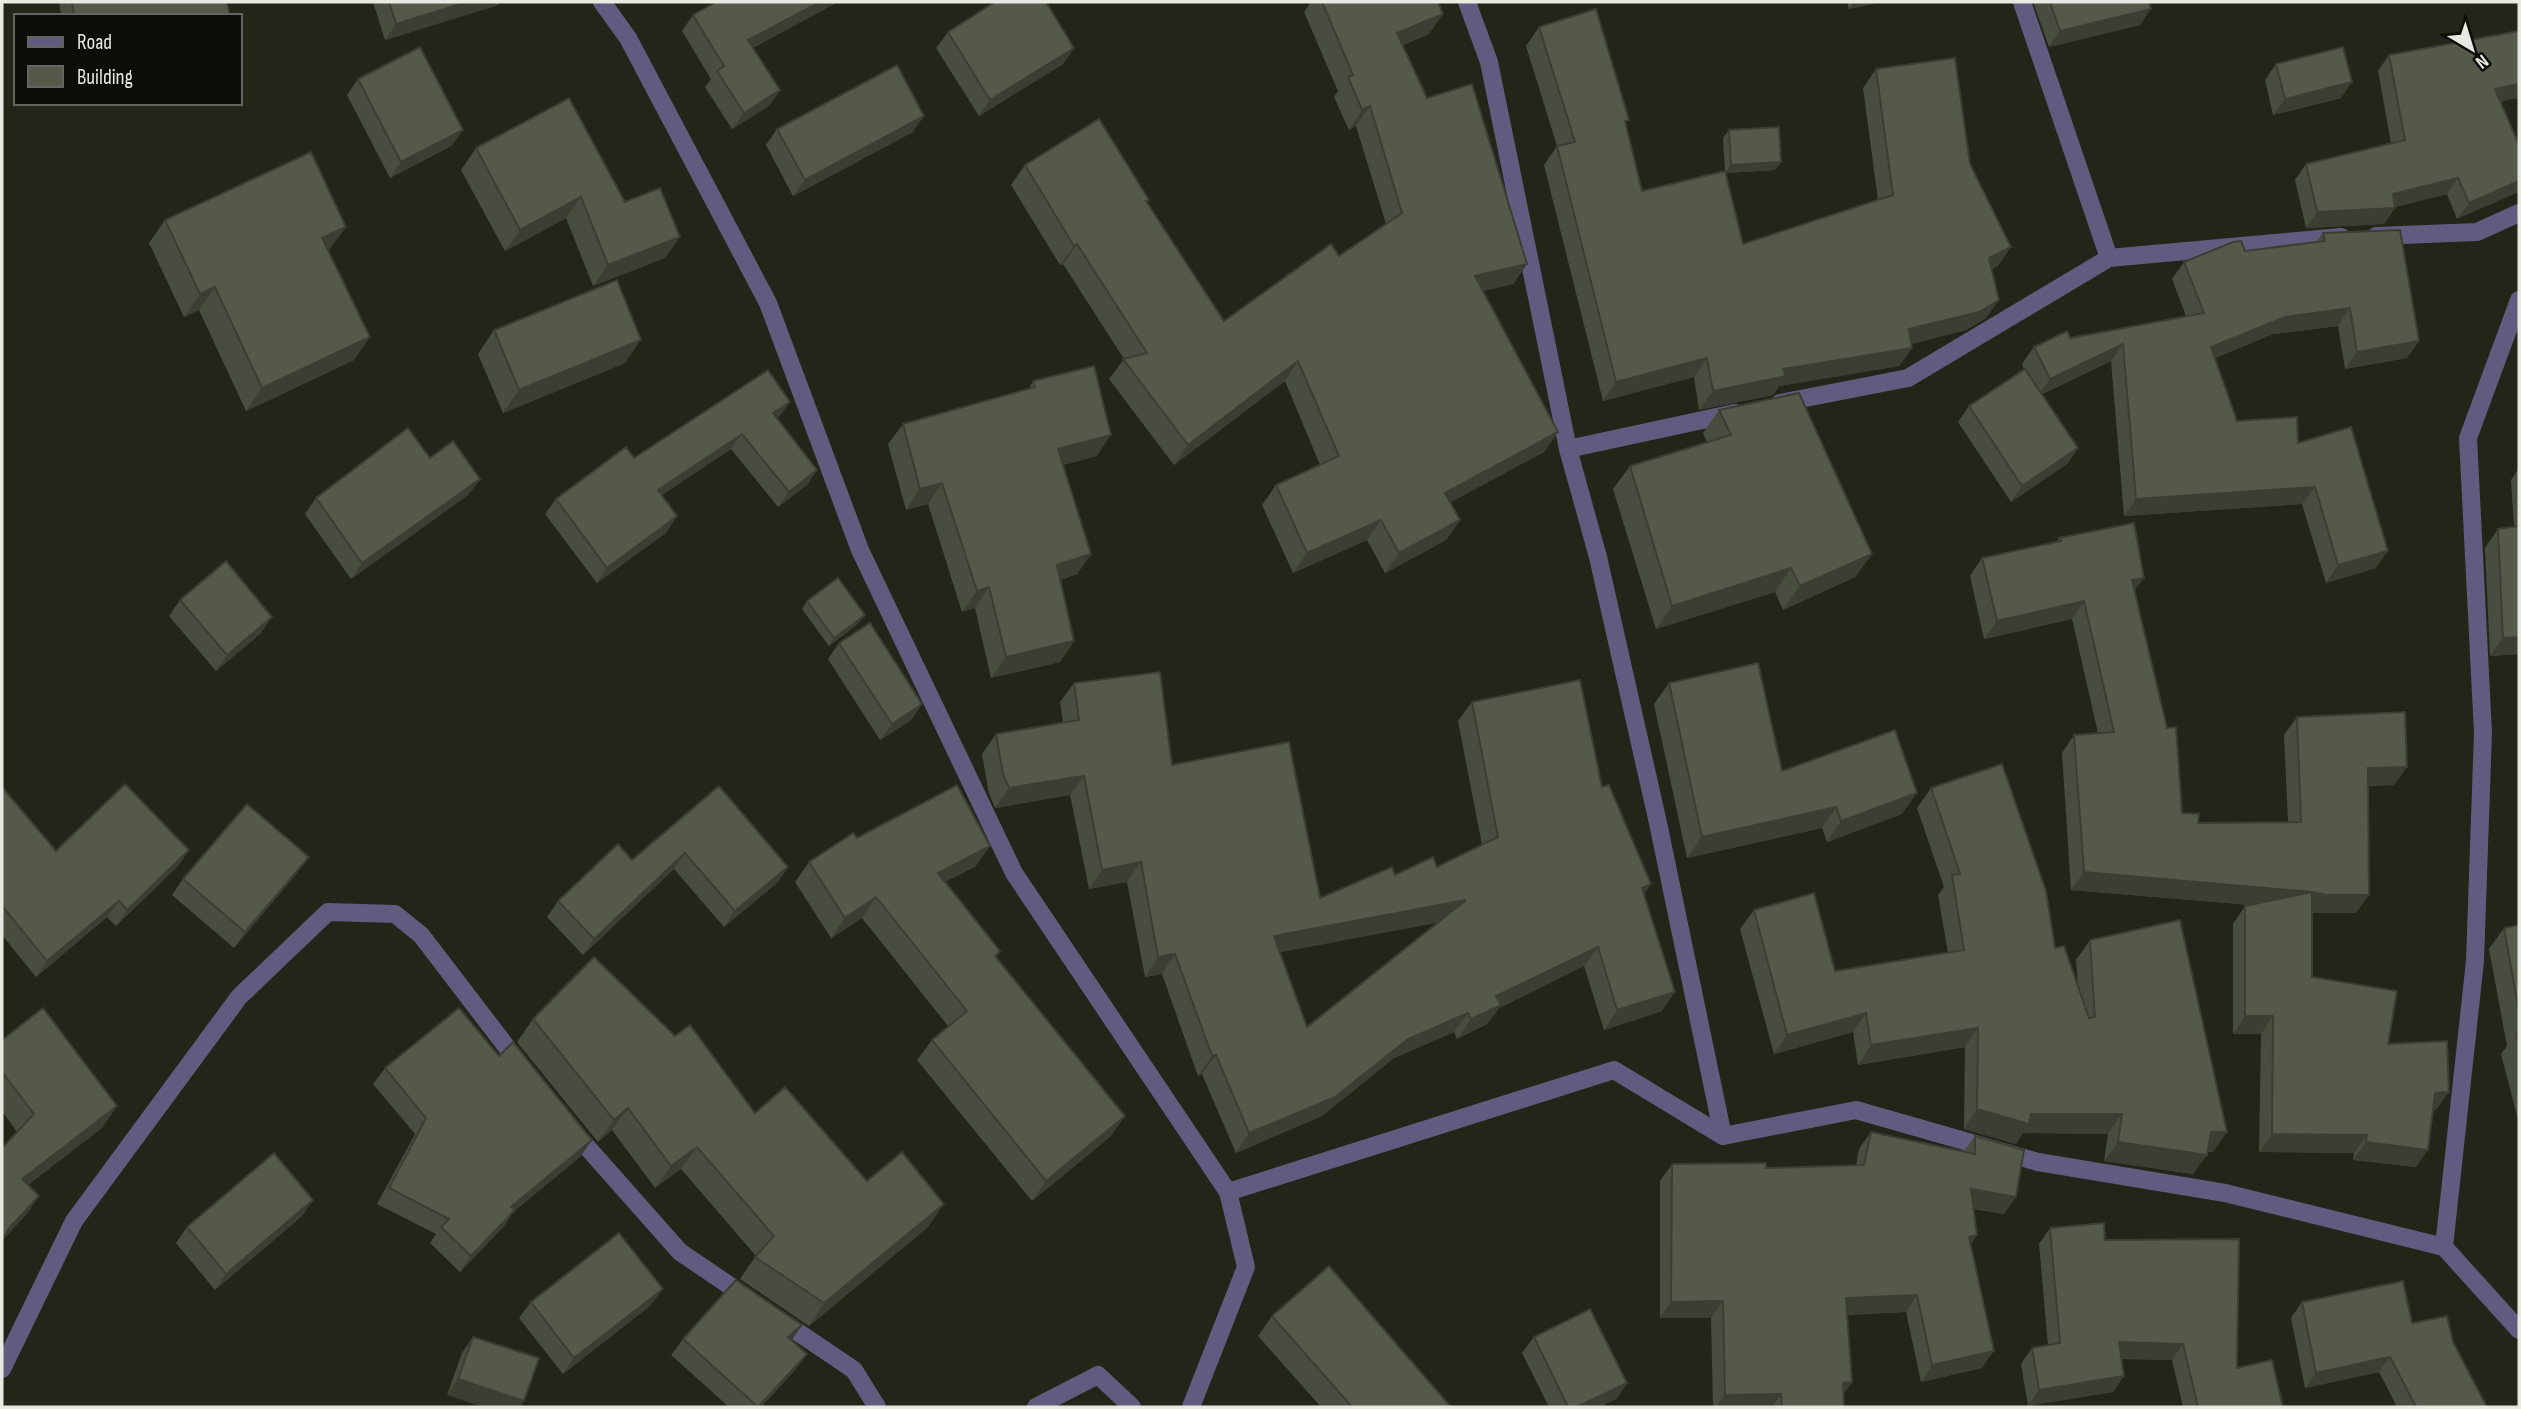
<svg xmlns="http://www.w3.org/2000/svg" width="2521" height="1409" font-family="'Sofia Sans Condensed',sans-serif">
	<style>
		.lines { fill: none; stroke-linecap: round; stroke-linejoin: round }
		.minor { stroke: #615c7f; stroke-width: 18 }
		.wall { fill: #494d3f; fill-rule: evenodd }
		.shaded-wall { fill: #3c3e33 }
		.building { fill: #555949; stroke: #3c3e33; stroke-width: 2; fill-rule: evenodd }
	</style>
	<rect width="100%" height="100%" fill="#222517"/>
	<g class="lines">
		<g class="minor">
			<polyline points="602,2 628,38 768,303 860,550 1014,873 1228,1192"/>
			<polyline points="1467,2 1489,62 1568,449 1598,557 1658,823 1723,1136"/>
			<polyline points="2022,2 2109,258"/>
			<polyline points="2376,236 2477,232 2519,213"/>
			<polyline points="2519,300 2468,438 2483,733 2475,961 2444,1247 2519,1330"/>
			<polyline points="1780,403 1908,378 2109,258 2341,237"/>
			<polyline points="1568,449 1735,413"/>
			<polyline points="572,1130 680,1252 748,1298"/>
			<polyline points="777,1318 854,1370 877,1407"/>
			<polyline points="2,1369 74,1221 239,997 328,912 395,914 421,935 522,1067"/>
			<polyline points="1036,1407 1098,1375 1132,1407"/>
			<polyline points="1191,1407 1246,1267 1228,1192 1614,1070 1723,1136 1856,1110 2038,1162 2225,1193 2444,1247"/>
		</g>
	</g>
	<g class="wall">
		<polygon points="59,2 227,2 230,16 61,16"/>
		<polygon points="373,2 500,2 498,5 385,40"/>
		<polygon points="716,2 836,2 834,4 753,48 780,90 769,106 732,129 705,87 711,79 682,31 693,15"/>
		<polygon points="1311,2 1438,2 1429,34 1403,45 1427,98 1527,264 1513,284 1483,291 1558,432 1544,452 1450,502 1460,520 1446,540 1385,573 1367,540 1293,573 1262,505 1276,485 1320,465 1285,381 1174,465 1109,379 1124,359 1063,264 1060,265 1011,185 1025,165 1149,200 1147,203 1224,321 1339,256 1386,224 1356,126 1349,130 1334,97 1338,91 1304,12"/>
		<polygon points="1847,2 1881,2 1849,9"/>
		<polygon points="2033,2 2149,2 2140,25 2049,47"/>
		<polygon points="1539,27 1626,124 1642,191 1725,171 1723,138 1729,130 1781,162 1775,170 1726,173 1743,244 1878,200 1863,88 1876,69 1970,164 1998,266 1991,269 1986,318 1966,330 1911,344 1912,348 1899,366 1779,386 1773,395 1699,410 1694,377 1603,401 1544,165 1557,146 1526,46"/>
		<polygon points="948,32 1074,48 1063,64 979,116 936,48"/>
		<polygon points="2389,55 2501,102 2519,145 2457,219 2447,194 2395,207 2395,208 2384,224 2306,228 2295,180 2306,164 2391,143 2378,71"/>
		<polygon points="2276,64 2341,98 2273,115 2265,80"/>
		<polygon points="358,79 463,130 451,146 390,178 347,95"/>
		<polygon points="777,129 913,132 793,196 766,145"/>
		<polygon points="476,148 625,202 665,258 593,286 566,218 505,251 461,170"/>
		<polygon points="165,220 346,227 328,251 354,360 246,411 199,310 184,317 149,243"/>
		<polygon points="2323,233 2419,341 2407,358 2345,369 2338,326 2273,334 2215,358 2237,421 2298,443 2376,568 2326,583 2302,504 2124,516 2111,361 2042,394 2078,448 2067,464 2011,502 1958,422 1969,406 2024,369 2022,364 2034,347 2070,338 2186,316 2172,279 2184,262 2245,251 2316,242"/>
		<polygon points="494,330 625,363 503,413 478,354"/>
		<polygon points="1033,381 1097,456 1063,465 1091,554 1077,574 1061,580 1074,641 1060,662 991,678 975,608 962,612 928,504 906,510 888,444 903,424 1028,389"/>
		<polygon points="790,402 777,418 817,470 807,485 778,507 731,449 662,495 667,532 597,583 545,514 556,499 634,458"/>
		<polygon points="1719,410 1872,554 1855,577 1783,610 1775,592 1656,629 1613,489 1630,466 1707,442 1703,433"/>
		<polygon points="430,458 480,479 468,495 351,579 305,514 316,498"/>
		<polygon points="2519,468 2519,654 2490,656 2485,548 2498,529 2514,527 2511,480"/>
		<polygon points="2059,538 2135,591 2182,813 2198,823 2288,822 2284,735 2297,717 2407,767 2394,785 2368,786 2356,913 2312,913 2312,977 2388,1044 2436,1110 2433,1110 2416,1167 2353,1160 2354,1153 2259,1152 2261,1034 2233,1034 2233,924 2245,906 2251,905 2071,890 2062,753 2074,735 2098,733 2072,619 1984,639 1970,576 1982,558 2057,542"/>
		<polygon points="180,600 261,633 216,671 169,616"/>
		<polygon points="807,601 859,623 829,646 802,609"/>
		<polygon points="839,643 922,704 911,720 880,740 828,659"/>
		<path d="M1074,683L1172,765L1320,898L1395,875L1437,867L1482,845L1458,721L1472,702L1602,787L1644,895L1662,1011L1604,1030L1584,966L1499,1008L1487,1024L1457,1039L1454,1032L1394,1058L1322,1116L1236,1153L1202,1074L1198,1076L1162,974L1145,977L1127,882L1089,889L1070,795L995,808L989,794L982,754L996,734L1063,723L1060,702ZM1438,922L1307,1027L1279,952Z"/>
		<polygon points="1669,683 1782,771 1902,814 1827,842 1822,828 1687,858 1654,704"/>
		<polygon points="719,786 788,867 777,883 724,927 674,869 583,955 547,917 558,901 632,860"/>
		<polygon points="2,787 56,851 189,850 178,866 116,926 107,917 36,977 2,935"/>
		<polygon points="1931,788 2055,948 2078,986 2076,960 2090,940 2213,1152 2207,1152 2193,1174 2104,1161 2108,1134 2023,1133 2016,1144 1964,1129 1965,1047 1858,1065 1853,1032 1774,1054 1740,929 1754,910 1835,971 1948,953 1938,895 1944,887 1917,808"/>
		<polygon points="857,838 976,866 945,882 1000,951 996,957 1111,1136 1032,1201 917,1060 932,1040 948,1026 862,918 831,938 795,882 809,862"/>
		<polygon points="297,873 234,948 172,895 183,879"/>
		<polygon points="2519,925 2519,1123 2501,1054 2507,1046 2489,949 2504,928"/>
		<polygon points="533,1019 755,1113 867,1181 929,1226 809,1326 740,1279 756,1256 681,1169 655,1188 612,1130 598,1142 517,1042"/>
		<polygon points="2,1040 103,1127 28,1185 39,1196 25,1216 17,1132 2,1111"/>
		<polygon points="385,1068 581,1156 513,1212 504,1226 460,1272 430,1243 436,1234 377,1204 415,1134 373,1084"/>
		<polygon points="1871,1132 1964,1151 1975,1136 2004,1214 1973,1209 1977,1235 1971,1244 1982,1368 1921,1382 1906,1312 1847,1315 1852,1382 1843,1394 1844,1407 1713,1407 1711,1318 1660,1318 1660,1181 1672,1164 1766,1168 1856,1165 1859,1149"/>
		<polygon points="313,1200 302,1216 215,1290 176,1243 187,1227"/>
		<polygon points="2050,1228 2105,1240 2237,1368 2283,1407 2183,1407 2172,1360 2121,1359 2113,1392 2028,1406 2021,1364 2032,1348 2048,1346 2039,1244"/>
		<polygon points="531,1302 651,1305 563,1374 519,1318"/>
		<polygon points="2302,1302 2412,1323 2453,1342 2487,1407 2397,1407 2379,1372 2305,1388 2291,1318"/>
		<polygon points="1272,1316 1451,1407 1321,1407 1258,1336"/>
		<polygon points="802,1325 791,1340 807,1354 795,1370 761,1407 729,1407 671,1355 683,1339"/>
		<polygon points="473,1337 539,1358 447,1395 462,1353"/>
		<polygon points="1534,1337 1627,1383 1616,1399 1599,1407 1549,1407 1522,1353"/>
	</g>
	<g class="shaded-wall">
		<polygon points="467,2 500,2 498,5 385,40 396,24"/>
		<polygon points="820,2 836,2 834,4 737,56 748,40"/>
		<polygon points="1854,2 1881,2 1849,9"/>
		<polygon points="2151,9 2140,25 2049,47 2060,31"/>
		<polygon points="1443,14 1429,34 1384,53 1397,33"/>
		<polygon points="1074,48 1063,64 979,116 990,100"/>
		<polygon points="2352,82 2341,98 2273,115 2285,99"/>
		<polygon points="2519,84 2519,98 2484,105 2495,89"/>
		<polygon points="780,90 769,106 732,129 744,113"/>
		<polygon points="1370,106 1356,126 1349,130 1362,110"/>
		<polygon points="924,116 913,132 793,196 805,180"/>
		<polygon points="463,130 451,146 390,178 401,162"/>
		<polygon points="1781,162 1775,170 1725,173 1731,165"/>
		<polygon points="2458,178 2447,194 2387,209 2395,208 2384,224 2306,228 2317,212"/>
		<polygon points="2519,181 2519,192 2457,219 2469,203"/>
		<polygon points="581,197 566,218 505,251 520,230"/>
		<polygon points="346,227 329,250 306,261 322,238"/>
		<polygon points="680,237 665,258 593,286 608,265"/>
		<polygon points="1077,244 1063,264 1060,265 1074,246"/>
		<polygon points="2011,247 1998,266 1975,277 1989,258"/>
		<polygon points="1527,264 1513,284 1461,295 1475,276"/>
		<polygon points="215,287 199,310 184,317 200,294"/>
		<polygon points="1999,300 1986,318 1966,330 1896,348 1909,329"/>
		<polygon points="2350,308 2338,326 2273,334 2199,365 2211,347 2285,317"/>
		<polygon points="370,337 354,360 246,411 262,388"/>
		<polygon points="641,340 625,363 503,413 519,390"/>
		<polygon points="2419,341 2407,358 2345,369 2357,352"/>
		<polygon points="2123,344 2111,361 2037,397 2050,379"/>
		<polygon points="1912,348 1899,366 1779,386 1773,395 1699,410 1713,391 1783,369"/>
		<polygon points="1707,358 1694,377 1603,401 1616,382"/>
		<polygon points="1298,361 1285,381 1174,465 1188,445"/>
		<polygon points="790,402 779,417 762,428 773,413"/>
		<polygon points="1558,432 1544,452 1431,513 1445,493"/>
		<polygon points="742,434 731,449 647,505 658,490"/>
		<polygon points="1111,435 1097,456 1043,470 1058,449"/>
		<polygon points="2078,448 2067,464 2011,502 2022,486"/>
		<polygon points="817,470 807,485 778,507 789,492"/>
		<polygon points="480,479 468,495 351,579 362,563"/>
		<polygon points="942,483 928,504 906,510 920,489"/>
		<polygon points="2315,487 2302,504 2124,516 2136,499"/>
		<polygon points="677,516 667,532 597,583 607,568"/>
		<polygon points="1381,520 1367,540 1293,573 1307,553"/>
		<polygon points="1460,520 1446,540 1385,573 1399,553"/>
		<polygon points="2388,551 2376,568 2326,583 2338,565"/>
		<polygon points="1091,554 1077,574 1043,586 1057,565"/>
		<polygon points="1872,554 1855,577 1783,610 1800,586"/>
		<polygon points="1791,568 1775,592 1656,629 1672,606"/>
		<polygon points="2144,578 2131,596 2132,580"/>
		<polygon points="989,587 975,608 962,612 977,591"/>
		<polygon points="2084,601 2072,619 1984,639 1997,621"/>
		<polygon points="865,615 859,623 829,646 834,638"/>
		<polygon points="272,617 261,633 216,671 227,655"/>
		<polygon points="2519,637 2519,654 2490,656 2503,638"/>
		<polygon points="1074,641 1060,662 991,678 1006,657"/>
		<polygon points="922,704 911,720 880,740 892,724"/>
		<polygon points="2407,767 2394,785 2356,786 2368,768"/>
		<polygon points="1084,776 1070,795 995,808 1009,788"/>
		<polygon points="1917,793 1902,814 1827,842 1841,821"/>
		<polygon points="1836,807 1822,828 1687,858 1702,837"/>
		<polygon points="990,846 976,866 923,893 938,873"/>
		<polygon points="189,850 178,866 116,926 127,910"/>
		<polygon points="685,853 674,869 583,955 594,939"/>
		<polygon points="309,857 297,873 234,948 245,932"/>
		<polygon points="1141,862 1127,882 1089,889 1102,870"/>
		<polygon points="788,867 777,883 724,927 735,911"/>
		<polygon points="2084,872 2312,892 2299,909 2071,890"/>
		<polygon points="1651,884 1638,904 1642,888"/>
		<polygon points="2312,892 2369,895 2356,913 2314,913 2300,909"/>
		<polygon points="876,897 862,918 831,938 845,918"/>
		<polygon points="1466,900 1452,920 1260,956 1274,936"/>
		<polygon points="119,901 107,917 36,977 47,961"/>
		<polygon points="1598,947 1584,966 1499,1008 1487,1024 1457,1039 1471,1019 1496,996"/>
		<polygon points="1175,954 1162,974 1145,977 1158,957"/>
		<polygon points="1675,992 1662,1011 1604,1030 1617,1010"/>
		<polygon points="1468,1013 1454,1032 1394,1058 1322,1116 1236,1153 1249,1133 1408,1039"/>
		<polygon points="1866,1013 1853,1032 1774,1054 1787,1035"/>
		<polygon points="2245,1016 2273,1016 2261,1034 2233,1034"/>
		<polygon points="1978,1028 1965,1047 1858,1065 1871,1045"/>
		<polygon points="1216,1055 1202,1074 1198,1076 1212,1056"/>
		<polygon points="2449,1092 2436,1110 2423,1111 2435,1093"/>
		<polygon points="117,1106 103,1127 8,1200 22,1179"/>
		<polygon points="628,1108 612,1130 598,1142 614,1120"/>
		<polygon points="1977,1109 2031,1114 2122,1114 2108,1134 2023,1133 2016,1144 1964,1129"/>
		<polygon points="1125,1116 1111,1136 1032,1201 1046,1181"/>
		<polygon points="2211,1132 2227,1132 2213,1152 2197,1151"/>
		<polygon points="2272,1134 2367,1135 2354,1153 2259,1152"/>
		<polygon points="592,1140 581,1156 513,1212 504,1226 460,1272 471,1256 511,1207"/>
		<polygon points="2118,1142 2207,1155 2193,1174 2104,1161"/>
		<polygon points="2366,1142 2428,1150 2416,1167 2353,1160"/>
		<polygon points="697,1147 681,1169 655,1188 671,1166"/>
		<polygon points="1971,1189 2016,1197 2004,1214 1959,1206"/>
		<polygon points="39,1196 25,1216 2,1241 2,1238 10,1227"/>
		<polygon points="313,1200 302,1216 215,1290 226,1274"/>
		<polygon points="944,1204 929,1226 809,1326 824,1303"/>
		<polygon points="1977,1235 1965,1252 1969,1237"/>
		<polygon points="663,1289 651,1305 563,1374 574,1358"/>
		<polygon points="1917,1295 1906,1312 1834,1315 1846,1298"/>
		<polygon points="1723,1301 1711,1318 1660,1318 1671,1302"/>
		<polygon points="802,1325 791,1341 788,1337"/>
		<polygon points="2119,1342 2183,1344 2172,1360 2108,1358"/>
		<polygon points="1994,1351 1982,1368 1921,1382 1932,1365"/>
		<polygon points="807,1354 795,1370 761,1407 758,1407"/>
		<polygon points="2390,1357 2379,1372 2305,1388 2316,1373"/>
		<polygon points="2124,1376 2113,1392 2028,1406 2039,1390"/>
		<polygon points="458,1379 524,1401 520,1407 483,1407 447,1395"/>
		<polygon points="1852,1382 1840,1399 1843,1383"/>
		<polygon points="1627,1383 1616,1399 1599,1407 1577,1407"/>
		<polygon points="1781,1394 1772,1407 1716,1407 1725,1395"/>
	</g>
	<g class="building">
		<polygon points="72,2 227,2 230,16 74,16"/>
		<polygon points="389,2 467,2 396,24"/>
		<polygon points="716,2 820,2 748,40 780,90 744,113 717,71 724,66 693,15"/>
		<polygon points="995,2 1046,2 1074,48 990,100 948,32"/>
		<polygon points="1322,2 1438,2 1443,14 1397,33 1427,98 1472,84 1527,264 1475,276 1558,432 1445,493 1460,520 1399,553 1381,520 1307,553 1276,485 1339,456 1298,361 1188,445 1123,359 1147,353 1077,244 1074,246 1025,165 1099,119 1149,200 1146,201 1224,321 1331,244 1339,256 1402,213 1370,106 1362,110 1348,77 1353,75"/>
		<polygon points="2050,2 2149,2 2151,9 2060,31"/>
		<polygon points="1596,9 1629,120 1625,121 1642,191 1725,171 1743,244 1893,195 1876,69 1955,58 1970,164 2011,247 1989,258 1999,300 1979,312 1909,329 1912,348 1783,369 1786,376 1713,391 1707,358 1616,382 1557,146 1575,142 1539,27"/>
		<polygon points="2519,31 2519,84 2495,89 2519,145 2519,181 2469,203 2458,178 2393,194 2395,208 2317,212 2306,164 2405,140 2389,55"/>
		<polygon points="420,47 463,130 401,162 358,79"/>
		<polygon points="2343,47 2352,82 2285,99 2276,64"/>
		<polygon points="897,65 924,116 805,180 777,129"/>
		<polygon points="569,98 625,202 660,188 680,237 608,265 581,197 520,230 476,148"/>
		<polygon points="1779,127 1781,162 1731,165 1729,130"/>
		<polygon points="311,152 346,227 322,238 370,337 262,388 215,287 200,294 165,220"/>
		<polygon points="2400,230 2419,341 2357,352 2350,308 2285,317 2211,347 2237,421 2297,417 2298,443 2351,427 2388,551 2338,565 2315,487 2136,499 2123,344 2050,379 2034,347 2067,331 2070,338 2204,313 2184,262 2233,242 2241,241 2245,251 2325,241 2323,233"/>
		<polygon points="617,280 641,340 519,390 494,330"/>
		<polygon points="1094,366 1111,435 1058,449 1091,554 1057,565 1074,641 1006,657 989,587 977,591 942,483 920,489 903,424 1035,387 1033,381"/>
		<polygon points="2025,369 2078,448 2022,486 1969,406"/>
		<polygon points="768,370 790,402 773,413 817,470 789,492 742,434 658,490 677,516 607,568 556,499 626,447 634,458"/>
		<polygon points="1799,393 1872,554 1800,586 1791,568 1672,606 1630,466 1731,435 1719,410"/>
		<polygon points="408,428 430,458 453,441 480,479 362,563 316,498"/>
		<polygon points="2134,523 2144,578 2132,580 2167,728 2176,727 2182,813 2199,814 2198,823 2301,822 2297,717 2405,712 2407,767 2368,768 2369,895 2326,895 2312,892 2312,977 2397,991 2388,1044 2447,1041 2449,1092 2435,1093 2428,1150 2366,1142 2367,1135 2272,1134 2273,1016 2245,1016 2245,906 2312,892 2084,872 2074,735 2114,732 2084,601 1997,621 1982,558 2061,541 2059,538"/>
		<polygon points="2519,526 2519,637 2503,638 2498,529"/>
		<polygon points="226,561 272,617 227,655 180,600"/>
		<polygon points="838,578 865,615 834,638 807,601"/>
		<polygon points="870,623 922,704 892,724 839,643"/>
		<polygon points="1758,663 1782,771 1895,730 1917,793 1841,821 1836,807 1702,837 1669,683"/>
		<path d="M1160,672L1172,765L1289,742L1320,898L1392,867L1395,875L1433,857L1437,867L1498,837L1472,702L1580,680L1602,787L1609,785L1651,884L1642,888L1675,992L1617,1010L1598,947L1496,996L1501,1005L1471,1019L1468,1013L1408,1039L1335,1097L1249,1133L1216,1055L1212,1056L1175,954L1158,957L1141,862L1102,870L1084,776L1009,788L1003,774L996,734L1079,720L1074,683ZM1466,900L1307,1027L1274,936Z"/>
		<polygon points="2002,764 2046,891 2055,948 2064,946 2089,1018 2095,1017 2090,940 2180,920 2227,1132 2211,1132 2207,1155 2118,1142 2122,1114 2031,1114 2029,1124 1977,1109 1978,1028 1871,1045 1866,1013 1787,1035 1754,910 1814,893 1835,971 1964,950 1952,875 1960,874 1931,788"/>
		<polygon points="125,784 189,850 127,910 119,901 47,961 2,906 2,787 56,851"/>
		<polygon points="957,785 990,846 938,873 1000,951 995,956 1125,1116 1046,1181 932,1040 967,1011 876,897 845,918 809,862 853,833 857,838"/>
		<polygon points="719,786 788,867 735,911 685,853 594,939 558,901 618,844 632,860"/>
		<polygon points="247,804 309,857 245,932 183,879"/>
		<polygon points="2519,925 2519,1012 2504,928"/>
		<polygon points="594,957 675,1036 690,1025 755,1113 785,1087 867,1181 902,1152 944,1204 824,1303 755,1257 774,1236 697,1147 671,1166 628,1108 614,1120 533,1019"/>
		<polygon points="43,1008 117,1106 22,1179 39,1196 10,1227 2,1239 2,1148 34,1114 2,1072 2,1040"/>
		<polygon points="459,1008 499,1056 513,1042 592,1140 511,1207 515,1210 471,1256 441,1227 449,1219 389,1188 426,1118 385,1068"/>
		<polygon points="2519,1032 2519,1047 2516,1033"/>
		<polygon points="1871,1132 1975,1154 1975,1136 2024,1150 2016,1197 1971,1189 1977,1235 1969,1237 1994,1351 1932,1365 1917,1295 1846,1298 1852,1382 1843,1383 1844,1407 1782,1407 1781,1394 1725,1395 1723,1301 1671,1302 1672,1164 1766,1163 1766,1168 1864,1165"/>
		<polygon points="274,1153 313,1200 226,1274 187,1227"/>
		<polygon points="2104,1223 2105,1240 2239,1239 2237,1368 2272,1360 2283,1407 2198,1407 2183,1344 2119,1342 2124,1376 2039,1390 2032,1348 2060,1343 2050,1228"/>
		<polygon points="619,1233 663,1289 574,1358 531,1302"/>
		<polygon points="1329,1266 1451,1407 1352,1407 1272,1316"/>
		<polygon points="736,1280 802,1325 788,1337 807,1354 758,1407 683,1339"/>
		<polygon points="2403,1281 2412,1323 2447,1316 2453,1342 2487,1407 2416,1407 2390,1357 2316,1373 2302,1302"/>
		<polygon points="1590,1309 1627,1383 1577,1407 1568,1407 1534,1337"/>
		<polygon points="473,1337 539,1358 524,1401 458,1379"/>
	</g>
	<rect width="2521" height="1409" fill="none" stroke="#e8eae1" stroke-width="7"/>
	<rect x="14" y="14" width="228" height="91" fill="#0c0d08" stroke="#64655f" stroke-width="2"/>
	<rect x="28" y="37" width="35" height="10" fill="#615c7f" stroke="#64655f" stroke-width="2"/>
	<text x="77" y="49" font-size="21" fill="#e8eae1">Road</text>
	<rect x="28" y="66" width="35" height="21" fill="#555949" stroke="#64655f" stroke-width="2"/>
	<text x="77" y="84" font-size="21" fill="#e8eae1">Building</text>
	<g transform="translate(2472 49) rotate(142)" stroke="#0c0d08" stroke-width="5" paint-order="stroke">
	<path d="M0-5L12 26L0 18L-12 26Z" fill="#e8eae1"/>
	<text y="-10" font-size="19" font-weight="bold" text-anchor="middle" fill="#e8eae1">N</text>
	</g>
</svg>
